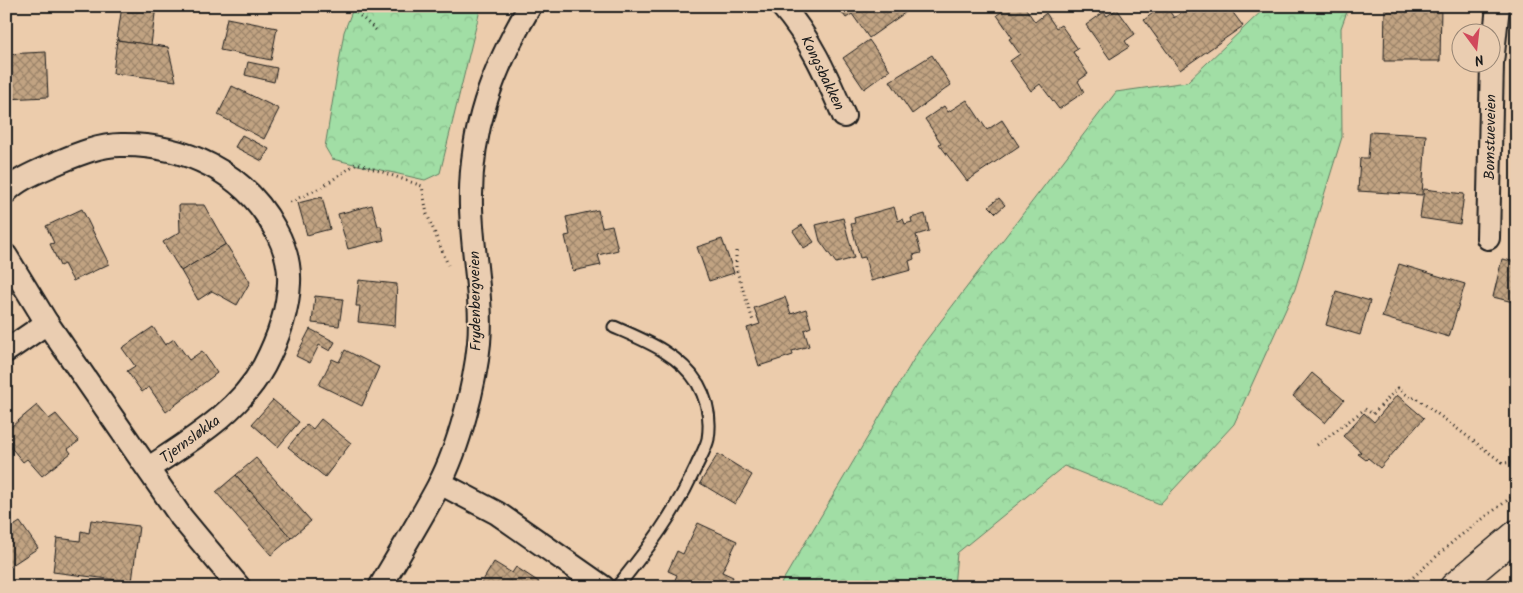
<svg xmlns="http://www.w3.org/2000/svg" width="1523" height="593" font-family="Kalam,sans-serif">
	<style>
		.forest { fill: url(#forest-crowns); stroke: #5e7d60 }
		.building { fill: url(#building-cross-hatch); stroke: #1c1c1c }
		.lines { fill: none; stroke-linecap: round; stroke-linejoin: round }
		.service-casing { stroke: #1c1c1c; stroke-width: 15 }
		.minor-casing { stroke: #1c1c1c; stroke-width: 26 }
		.secondary-casing { stroke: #1c1c1c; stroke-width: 31 }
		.path { stroke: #1c1c1c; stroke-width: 3; stroke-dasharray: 1 4; stroke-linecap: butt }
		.service { stroke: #eacdb1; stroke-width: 11 }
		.minor { stroke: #eacdb1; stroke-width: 22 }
		.secondary { stroke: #eacdb1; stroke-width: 28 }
		.labels { text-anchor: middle; stroke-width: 4; stroke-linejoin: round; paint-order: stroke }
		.street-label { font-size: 15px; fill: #1c1c1c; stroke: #eacdb1 }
	</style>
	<defs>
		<pattern id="forest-crowns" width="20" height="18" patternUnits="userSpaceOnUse" patternTransform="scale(1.25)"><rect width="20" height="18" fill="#a1dea5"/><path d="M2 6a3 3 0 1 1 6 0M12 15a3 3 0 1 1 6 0" fill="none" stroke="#8abe8d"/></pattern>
		<pattern id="building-cross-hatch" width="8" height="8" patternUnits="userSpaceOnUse" patternTransform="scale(1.25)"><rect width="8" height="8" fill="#c1a382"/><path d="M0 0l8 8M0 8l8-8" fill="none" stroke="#9c846a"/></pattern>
	</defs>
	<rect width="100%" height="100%" fill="#ecccac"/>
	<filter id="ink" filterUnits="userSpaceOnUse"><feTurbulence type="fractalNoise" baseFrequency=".02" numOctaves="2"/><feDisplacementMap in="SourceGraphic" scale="10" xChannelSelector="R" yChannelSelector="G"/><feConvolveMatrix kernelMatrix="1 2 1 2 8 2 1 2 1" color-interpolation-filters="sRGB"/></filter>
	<g filter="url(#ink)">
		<g class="forest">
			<polygon points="354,6 481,6 440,173 425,180 332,159 325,147 344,32"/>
			<polygon points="1267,6 1349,6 1341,28 1342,137 1295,289 1234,424 1160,504 1064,466 957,553 954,587 779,587 921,347 1116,92 1187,82"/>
		</g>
		<g class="building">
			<polygon points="122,6 156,6 151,45 117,40"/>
			<polygon points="837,6 902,6 906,12 869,38 852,14 846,18"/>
			<polygon points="1009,6 1024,6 1035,22 1046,13 1056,28 1061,25 1078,49 1073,52 1088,74 1078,81 1084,92 1059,109 1040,84 1031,91 1010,61 1020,54 1009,39 1012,37 997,15"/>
			<polygon points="1162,6 1166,6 1174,18 1190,6 1228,6 1243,26 1180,70 1144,20"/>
			<polygon points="1385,6 1441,6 1440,61 1384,61"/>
			<polygon points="1117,9 1135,34 1125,41 1129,47 1110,59 1086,25 1104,12 1107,16"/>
			<polygon points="227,18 277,28 271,60 220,50"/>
			<polygon points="117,40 168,47 176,81 113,73"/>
			<polygon points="869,40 890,70 864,89 843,58"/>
			<polygon points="46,52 48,97 6,99 6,54"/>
			<polygon points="932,55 951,85 912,114 890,81"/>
			<polygon points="248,62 277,68 274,82 245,75"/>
			<polygon points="232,86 279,109 264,139 218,115"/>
			<polygon points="967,100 987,130 1002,120 1019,146 967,181 939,144 941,143 925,119 944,106 948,112"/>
			<polygon points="1370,132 1426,135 1422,195 1358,191 1360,158 1368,158"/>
			<polygon points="242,135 269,149 262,161 235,147"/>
			<polygon points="1424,189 1464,194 1460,224 1420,218"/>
			<polygon points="322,197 330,229 307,235 298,203"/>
			<polygon points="999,198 1005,205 996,213 989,206"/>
			<polygon points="179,205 204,205 226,244 181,271 163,242 180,232"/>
			<polygon points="372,205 378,226 381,226 384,240 348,249 338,214"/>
			<polygon points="894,207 898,221 903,219 905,224 912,222 911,218 925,214 929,231 916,235 921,253 913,255 914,259 909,261 911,270 871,281 865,257 860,258 851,224 855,223 854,218"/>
			<polygon points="82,209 109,264 73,281 64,264 60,266 50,244 54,243 46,226"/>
			<polygon points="598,210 602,227 612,225 618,250 598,255 601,265 573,271 565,236 570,235 566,217"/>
			<polygon points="843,218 854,258 836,263 820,241 816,225"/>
			<polygon points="802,225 814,242 804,248 793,231"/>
			<polygon points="722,239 734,273 709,281 697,247"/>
			<polygon points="226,244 250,282 237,305 212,291 198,300 181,271"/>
			<polygon points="1502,259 1517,262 1517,303 1493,297"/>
			<polygon points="1399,264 1465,284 1449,337 1382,317"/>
			<polygon points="359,280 397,284 395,326 358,322 360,306 356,306"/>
			<polygon points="1336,291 1370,301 1360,335 1326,325"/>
			<polygon points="315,296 343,299 339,326 312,323"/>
			<polygon points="785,297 791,314 806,309 811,327 804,330 809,346 792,351 793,355 759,366 747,328 760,324 754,308"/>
			<polygon points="153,327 165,345 174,339 189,360 202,351 217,373 166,412 149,387 142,392 127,371 135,366 122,348"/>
			<polygon points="310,329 335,342 330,351 319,345 310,363 296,356"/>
			<polygon points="345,350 379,367 362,406 319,385 332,359 339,362"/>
			<polygon points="1312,373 1344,400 1325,423 1293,396"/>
			<polygon points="1397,395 1424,418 1380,468 1368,458 1366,460 1358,454 1361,452 1343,436 1364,413 1374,422"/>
			<polygon points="273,400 299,422 278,447 252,424"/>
			<polygon points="37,405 49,419 56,414 79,441 68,449 71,453 42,476 27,459 23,462 8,444 12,441 6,434 6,431"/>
			<polygon points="321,419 351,443 325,477 288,447 307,424 313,429"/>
			<polygon points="718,454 752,475 735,504 700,483"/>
			<polygon points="256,458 311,521 291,538 236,475"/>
			<polygon points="236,475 291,538 271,555 216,492"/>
			<polygon points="91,520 139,526 132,582 53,572 57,538 80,541 81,531 89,533"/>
			<polygon points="20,522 38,548 6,569 6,531"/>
			<polygon points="698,523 737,541 722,572 733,577 729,587 672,587 677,575 668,571 677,551 683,554"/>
			<polygon points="494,562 512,573 516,567 539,582 536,587 479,587"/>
		</g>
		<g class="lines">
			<defs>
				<path id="service" d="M614,327C644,340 680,354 698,384C707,400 711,420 708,439C706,448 700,458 696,467C674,515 650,546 617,587"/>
				<g id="minor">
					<path d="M782,6C811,39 827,77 844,116"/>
					<path d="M6,192C19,178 42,170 59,162C78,154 100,145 121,145C184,144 245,172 275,229C284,245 290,264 289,283C288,311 277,341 264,366C239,412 191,440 149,468"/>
					<polyline points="1488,238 1492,63 1498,6"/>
					<polyline points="6,256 47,323 181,517 239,587"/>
					<polyline points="6,351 47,323"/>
					<polyline points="440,483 497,513 603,587"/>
					<path d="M380,587C400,553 421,519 439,485C459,447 475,385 479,343C483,298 472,252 471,207C469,131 492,70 530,6"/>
				</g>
				<polyline id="secondary" points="1454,587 1517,534"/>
			</defs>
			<use href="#service" class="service-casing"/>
			<use href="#minor" class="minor-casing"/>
			<use href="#secondary" class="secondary-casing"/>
			<g class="path">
				<polyline points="349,6 376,30"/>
				<polyline points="290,202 322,187 357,163 422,186 427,214 448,265"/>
				<polyline points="736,251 736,268 753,321"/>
				<polyline points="1317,445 1365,409 1373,414 1398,388 1412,399 1415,397 1503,463 1517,462"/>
				<polyline points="1402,587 1456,539 1517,493"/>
			</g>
			<use href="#service" class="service"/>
			<use href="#minor" class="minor"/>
			<use href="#secondary" class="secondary"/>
		</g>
	</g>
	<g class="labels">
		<g class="street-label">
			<text transform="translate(823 73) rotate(64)" y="5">Kongsbakken</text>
			<text transform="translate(1490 137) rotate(-89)" y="5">Bomstueveien</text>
			<text transform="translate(475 301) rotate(-91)" y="5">Frydenbergveien</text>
			<text transform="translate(190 439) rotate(-36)" y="5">Tjernsløkka</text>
		</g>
	</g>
	<rect width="1523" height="593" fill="none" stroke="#eacdb1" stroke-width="25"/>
	<rect x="12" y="12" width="1498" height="568" fill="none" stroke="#1c1c1c" stroke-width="2" filter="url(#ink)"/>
	<g transform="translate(1476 48) rotate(165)"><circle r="24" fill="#eacdb1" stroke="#988675"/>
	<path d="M0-4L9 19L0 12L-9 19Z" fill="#d1495b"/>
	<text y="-8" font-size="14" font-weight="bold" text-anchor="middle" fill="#1c1c1c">N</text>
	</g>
</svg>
